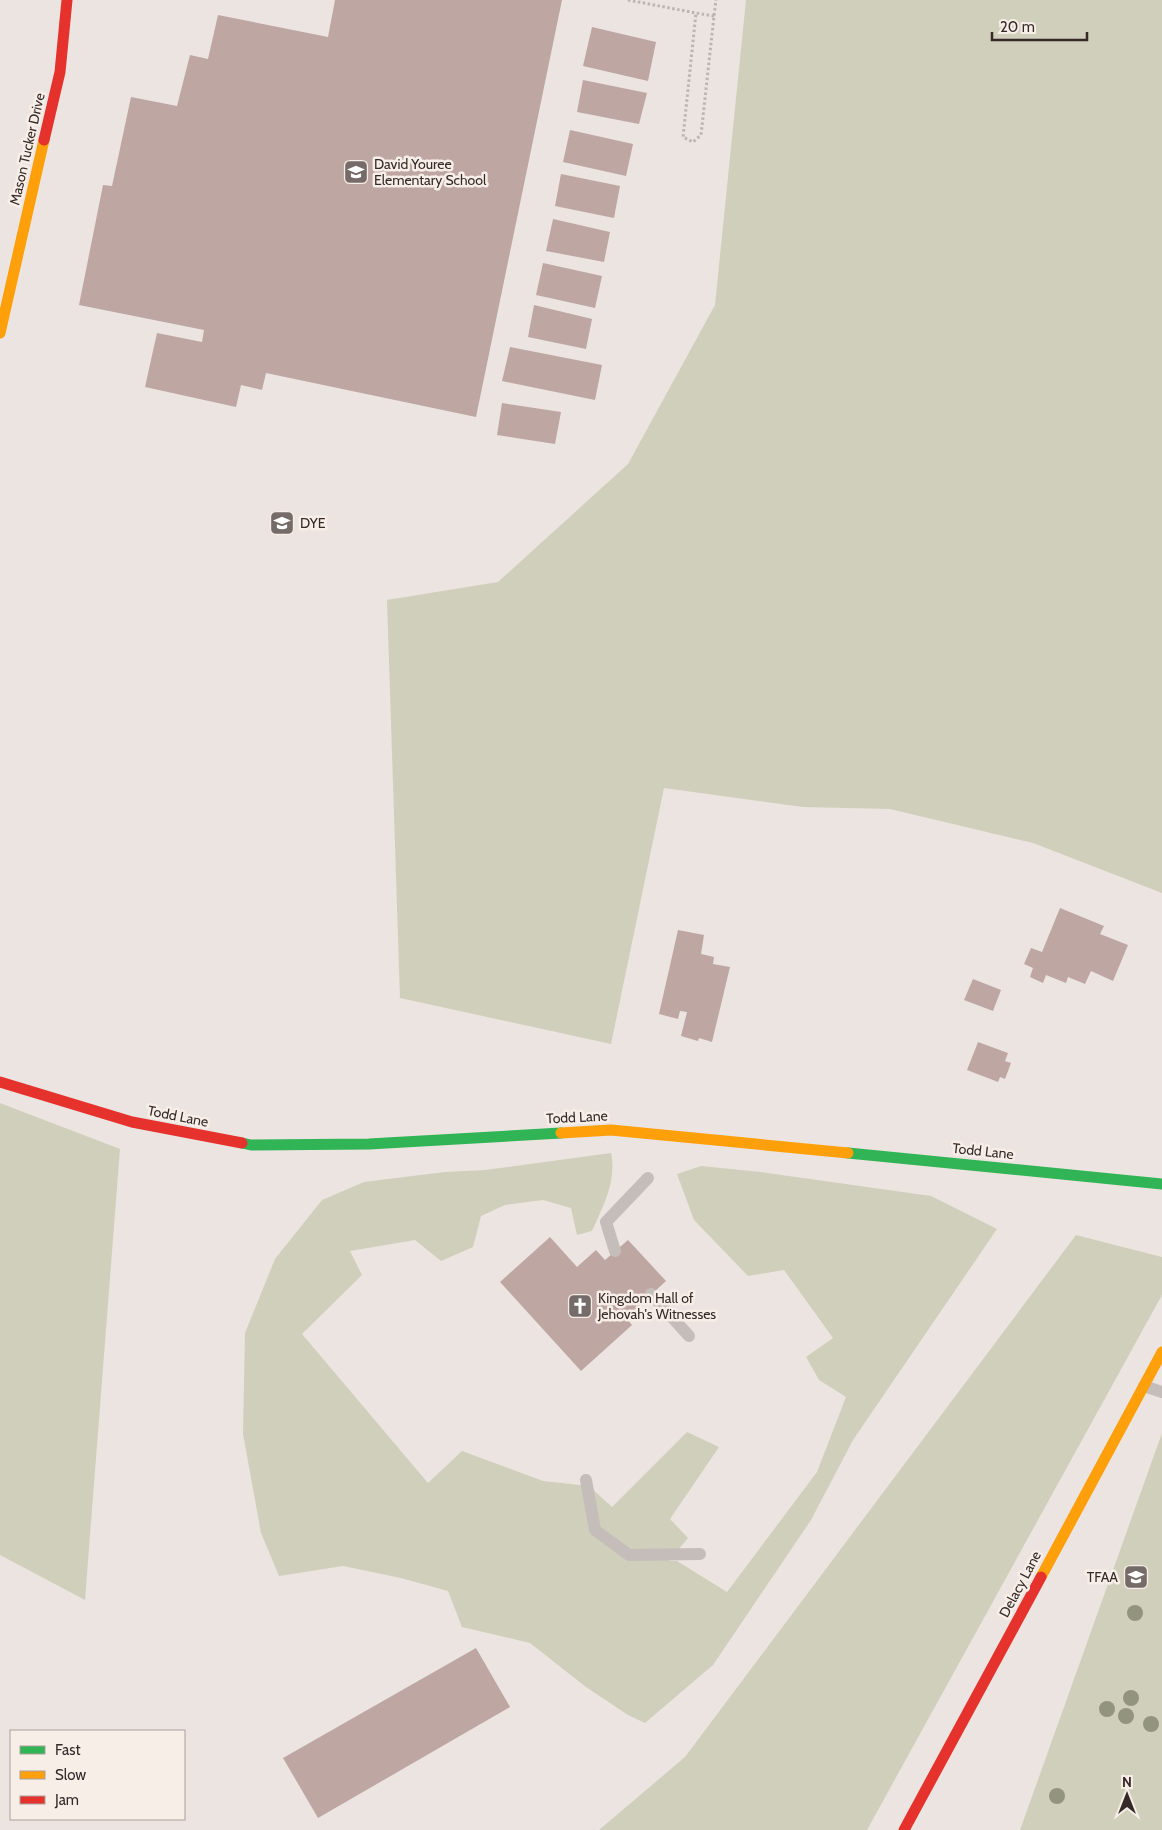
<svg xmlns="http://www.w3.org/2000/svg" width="1162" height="1830" font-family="Cabin,sans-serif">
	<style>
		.green { fill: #d0cfbb }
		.building { fill: #bea6a3 }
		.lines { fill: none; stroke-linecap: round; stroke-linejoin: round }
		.path { stroke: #bdb5b2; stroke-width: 3; stroke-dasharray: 2.5 2.5; stroke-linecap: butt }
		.lane { stroke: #c4bdba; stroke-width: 12 }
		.fast { stroke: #30b455; stroke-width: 11 }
		.slow { stroke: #ff9f0a; stroke-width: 11 }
		.jam { stroke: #e5322d; stroke-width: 11 }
		.tree { fill: #93947e }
		.labels { text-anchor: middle; stroke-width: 5; stroke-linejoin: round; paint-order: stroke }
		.street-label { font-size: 14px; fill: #352a28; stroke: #f8eee8 }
		.poi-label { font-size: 14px; fill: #352a28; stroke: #f8eee8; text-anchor: start }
	</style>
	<rect width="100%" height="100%" fill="#ece4e0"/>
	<g class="green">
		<polygon points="746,0 1162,0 1162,893 1033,843 890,809 803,807 664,788 611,1044 400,998 387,600 498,582 628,464 715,305"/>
		<polygon points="0,1103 120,1149 85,1600 0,1555"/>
		<path d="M611,1153C617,1181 603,1206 592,1231L577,1235L571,1208L543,1200L505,1205L481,1216L473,1247L441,1261L415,1240L350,1251L362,1275L302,1334L428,1483L462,1451L543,1481L589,1486L612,1507L687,1432L719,1447L670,1519L688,1538L669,1561H677L727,1592L817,1472L846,1397L819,1380L806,1357L833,1338L784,1270L748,1276L694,1220L677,1174L701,1166L761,1172L931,1196L997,1229L853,1440L811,1520L713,1665L645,1723L628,1715L586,1687L530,1643L462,1627L448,1591L401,1578L343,1566L279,1576L261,1533L243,1434L245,1333L275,1259L322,1200L364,1182L445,1172L485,1170Z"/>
		<polygon points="1076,1235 1162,1257 1162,1295 867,1830 599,1830 685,1757"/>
		<polygon points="1162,1433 1162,1830 1020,1830"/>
	</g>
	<g class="building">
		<polygon points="335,0 562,0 476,417 266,373 262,390 241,385 236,407 145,387 157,333 202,342 204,330 79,305 103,185 112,186 131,97 177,106 190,55 208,59 218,15 328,37"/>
		<polygon points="592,27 656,42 648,81 583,66"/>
		<polygon points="583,80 647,93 639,124 577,112"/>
		<polygon points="570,130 633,144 626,176 563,162"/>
		<polygon points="561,174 620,186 614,218 555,206"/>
		<polygon points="553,219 610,232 604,262 546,251"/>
		<polygon points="543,263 602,276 595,308 536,295"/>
		<polygon points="534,305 592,319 586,349 528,337"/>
		<polygon points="510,347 602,365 595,400 502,381"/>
		<polygon points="502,403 561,412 555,444 497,435"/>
		<polygon points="1060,908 1104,926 1100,934 1128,945 1113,981 1091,971 1085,984 1068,977 1066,983 1046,975 1043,983 1030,977 1033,968 1024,964 1031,948 1042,952"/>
		<polygon points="678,930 704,935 701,954 714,957 713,964 730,967 712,1042 699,1038 698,1041 681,1036 687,1012 680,1011 678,1019 659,1014"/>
		<polygon points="973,979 1001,990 993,1011 964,1000"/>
		<polygon points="978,1042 1008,1053 1005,1061 1011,1063 1005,1079 1000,1077 998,1082 967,1070"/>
		<polygon points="550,1237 577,1267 596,1250 605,1260 628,1240 666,1281 626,1318 632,1325 581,1371 500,1282"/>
		<polygon points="476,1648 510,1707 318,1818 283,1758"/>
	</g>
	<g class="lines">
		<g class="path">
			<polyline points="628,0 696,13"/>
			<polyline points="714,16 696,13 683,137 693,142 701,135 714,16 716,0"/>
		</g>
		<g class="lane">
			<polyline points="615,1251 606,1222 648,1178"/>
			<polyline points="651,1294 689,1336"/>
			<polyline points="1144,1386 1162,1392"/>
			<polyline points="586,1480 595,1530 629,1555 700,1554"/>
		</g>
		<g class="fast">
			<polyline points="242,1143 251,1145 369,1144 561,1133"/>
			<polyline points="848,1153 1162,1184"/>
		</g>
		<g class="slow">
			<polyline points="0,333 44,140"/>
			<polyline points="561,1133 611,1130 848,1153"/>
			<polyline points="1041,1577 1162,1352"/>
		</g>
		<g class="jam">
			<polyline points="44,140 60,72 67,0"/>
			<polyline points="0,1082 132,1122 242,1143"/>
			<polyline points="904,1830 1041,1577"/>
		</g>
	</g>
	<g class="tree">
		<circle cx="1135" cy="1613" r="8"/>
		<circle cx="1131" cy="1698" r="8"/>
		<circle cx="1107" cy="1709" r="8"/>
		<circle cx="1126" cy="1716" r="8"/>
		<circle cx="1151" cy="1724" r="8"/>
		<circle cx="1057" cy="1796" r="8"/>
	</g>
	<defs>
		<symbol id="school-square" viewBox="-11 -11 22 22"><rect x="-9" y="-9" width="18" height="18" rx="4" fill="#756b68" stroke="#f8eee8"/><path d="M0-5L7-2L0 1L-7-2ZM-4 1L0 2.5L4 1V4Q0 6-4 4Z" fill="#fff"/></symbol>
		<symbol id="church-square" viewBox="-11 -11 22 22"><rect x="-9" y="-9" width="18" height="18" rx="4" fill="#756b68" stroke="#f8eee8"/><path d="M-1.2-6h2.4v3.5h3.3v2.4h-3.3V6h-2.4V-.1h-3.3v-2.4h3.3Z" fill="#fff"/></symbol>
	</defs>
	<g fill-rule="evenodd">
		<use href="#school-square" x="342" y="158" width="28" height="28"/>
		<use href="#school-square" x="268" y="509" width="28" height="28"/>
		<use href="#church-square" x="566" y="1292" width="28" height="28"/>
		<use href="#school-square" x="1122" y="1563" width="28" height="28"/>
	</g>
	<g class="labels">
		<g class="street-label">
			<text transform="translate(27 149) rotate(-77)" y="5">Mason Tucker Drive</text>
			<text transform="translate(178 1116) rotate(11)" y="5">Todd Lane</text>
			<text transform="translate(577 1117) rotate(-3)" y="5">Todd Lane</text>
			<text transform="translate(983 1151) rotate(6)" y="5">Todd Lane</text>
			<text transform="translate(1020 1584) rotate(-62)" y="5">Delacy Lane</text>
		</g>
		<g class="poi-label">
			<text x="374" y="169">David Youree<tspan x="374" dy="16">Elementary School</tspan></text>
			<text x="300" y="528">DYE</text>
			<text x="598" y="1303">Kingdom Hall of<tspan x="598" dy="16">Jehovah's Witnesses</tspan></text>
			<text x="1118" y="1582" text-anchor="end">TFAA</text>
		</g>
	</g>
	<rect x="10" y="1730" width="175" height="90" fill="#f8eee8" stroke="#aaa09b"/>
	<rect x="20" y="1746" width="25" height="8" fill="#30b455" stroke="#aaa09b"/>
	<text x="55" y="1755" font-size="15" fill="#352a28">Fast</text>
	<rect x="20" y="1771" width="25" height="8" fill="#ff9f0a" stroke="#aaa09b"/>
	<text x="55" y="1780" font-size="15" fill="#352a28">Slow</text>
	<rect x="20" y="1796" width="25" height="8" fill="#e5322d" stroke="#aaa09b"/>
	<text x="55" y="1805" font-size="15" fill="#352a28">Jam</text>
	<g transform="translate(1127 1795)" stroke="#f8eee8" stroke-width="4" paint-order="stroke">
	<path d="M0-4L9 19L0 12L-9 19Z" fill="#352a28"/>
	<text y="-8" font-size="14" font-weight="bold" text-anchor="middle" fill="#352a28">N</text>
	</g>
	<path d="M992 32v8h95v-8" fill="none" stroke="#352a28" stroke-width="2.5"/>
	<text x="1000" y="32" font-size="15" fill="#352a28" stroke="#f8eee8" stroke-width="4" paint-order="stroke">20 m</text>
</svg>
